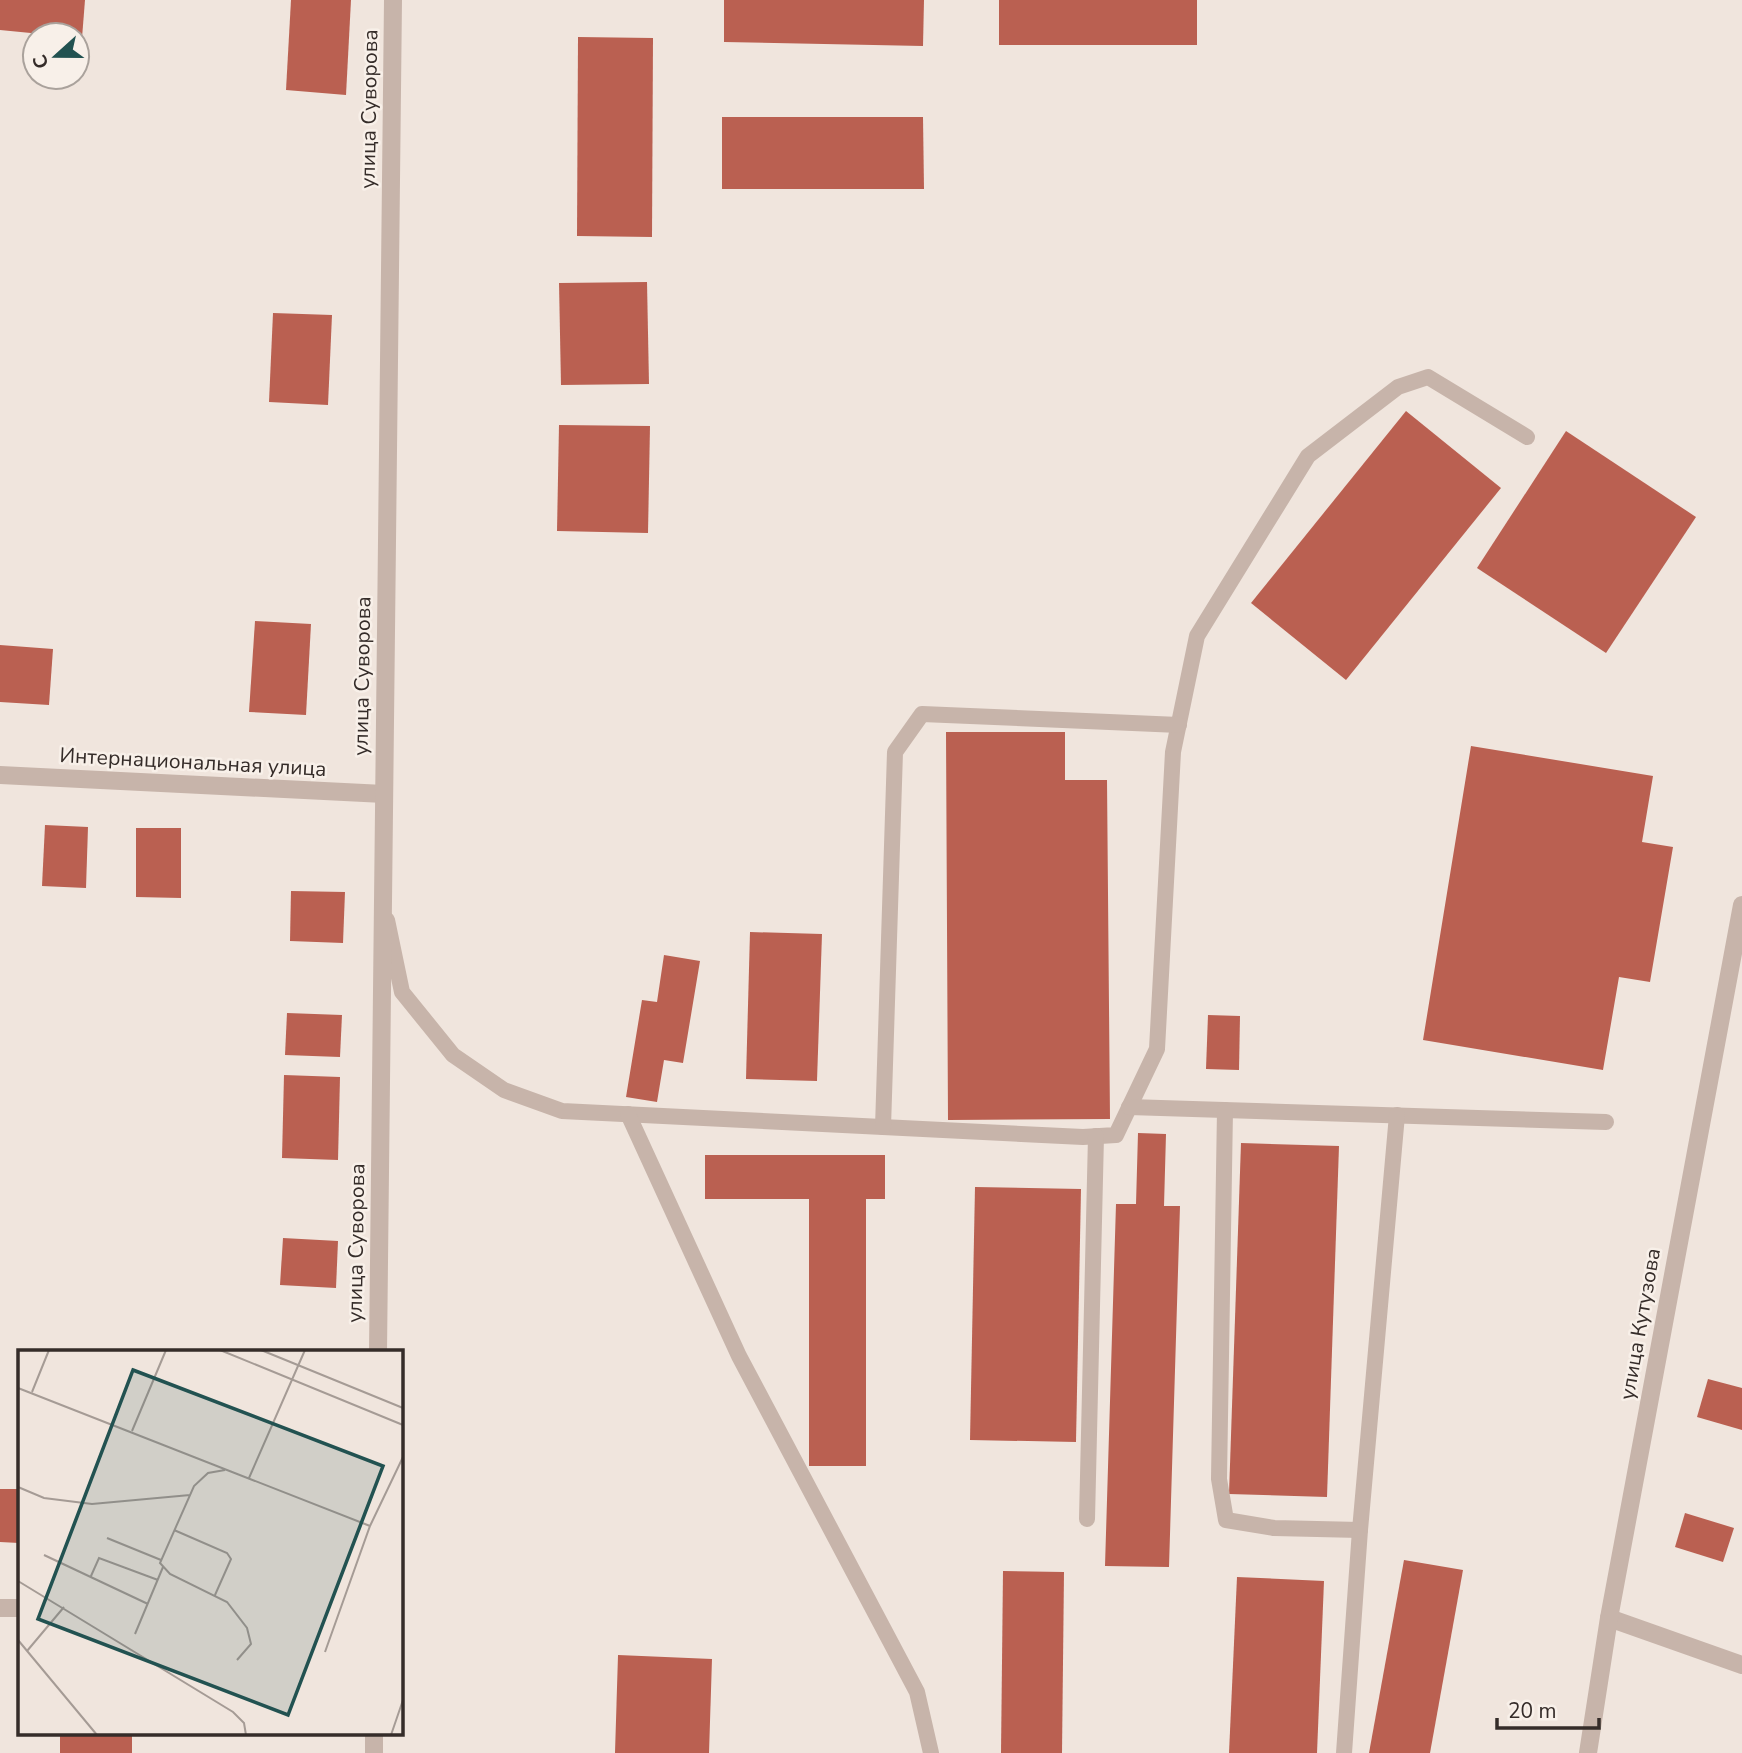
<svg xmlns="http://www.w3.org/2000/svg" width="1742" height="1753" font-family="'Nunito Sans',sans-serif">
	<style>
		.building { fill: #ba6051 }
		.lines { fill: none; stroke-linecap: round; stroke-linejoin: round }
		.lane { stroke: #c7b4aa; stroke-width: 16 }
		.street { stroke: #c7b4aa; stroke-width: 18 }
		.labels { text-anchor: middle; stroke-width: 5; stroke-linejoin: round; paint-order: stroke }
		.street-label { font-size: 21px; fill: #352c29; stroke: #f8f0e9 }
		.inset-road { fill: none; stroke: #a59b95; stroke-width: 2 }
		.view { fill: #225251; fill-opacity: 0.15; stroke: #225251; stroke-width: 3.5 }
		.inset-edge { fill: none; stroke: #352c29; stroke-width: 3.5 }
	</style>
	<rect width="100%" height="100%" fill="#f0e5dd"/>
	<g class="building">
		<polygon points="0,0 85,0 82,38 0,30"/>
		<polygon points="291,0 351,0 346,95 286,90"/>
		<polygon points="724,0 924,0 923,46 724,42"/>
		<rect x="999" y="0" width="198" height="45"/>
		<polygon points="578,37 653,38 652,237 577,236"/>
		<polygon points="722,117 923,117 924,189 722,189"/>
		<polygon points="647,282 649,384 561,385 559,283"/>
		<polygon points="273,313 332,315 328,405 269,402"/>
		<polygon points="1406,411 1501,488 1346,680 1251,603"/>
		<polygon points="559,425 650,426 648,533 557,531"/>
		<polygon points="1566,431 1696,517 1606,653 1477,568"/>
		<polygon points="255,621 311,624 306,715 249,712"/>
		<polygon points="0,645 53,649 49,705 0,702"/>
		<polygon points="946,732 1065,732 1065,780 1107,780 1110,1119 948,1120"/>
		<polygon points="1471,746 1653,776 1642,842 1673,847 1650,982 1619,977 1603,1070 1423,1040"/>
		<polygon points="45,825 88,827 86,888 42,886"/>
		<polygon points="136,828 181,828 181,898 136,897"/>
		<polygon points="291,891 345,892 343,943 290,941"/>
		<polygon points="750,932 822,934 817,1081 746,1079"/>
		<polygon points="664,955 700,961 683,1063 664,1060 657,1102 626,1097 642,1000 657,1002"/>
		<polygon points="287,1013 342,1015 340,1057 285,1055"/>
		<polygon points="1208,1015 1240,1016 1239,1070 1206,1069"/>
		<polygon points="284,1075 340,1077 338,1160 282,1158"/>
		<polygon points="1138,1133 1166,1134 1164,1206 1180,1206 1169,1567 1105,1566 1116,1204 1136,1204"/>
		<polygon points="1241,1143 1339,1146 1327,1497 1229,1494"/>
		<polygon points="705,1155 885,1155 885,1199 866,1199 866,1466 809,1466 809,1199 705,1199"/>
		<polygon points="975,1187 1081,1189 1076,1442 970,1440"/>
		<polygon points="283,1238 338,1241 336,1288 280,1285"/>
		<polygon points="1708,1379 1742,1388 1742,1430 1697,1417"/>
		<polygon points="0,1489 19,1489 19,1543 0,1542"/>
		<polygon points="1685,1513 1734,1528 1723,1562 1675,1547"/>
		<polygon points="1404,1560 1463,1570 1430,1753 1369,1753"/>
		<polygon points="1003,1571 1064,1572 1062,1753 1001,1753"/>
		<polygon points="1237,1577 1324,1581 1317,1753 1229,1753"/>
		<polygon points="618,1655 712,1659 709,1753 615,1753"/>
		<rect x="60" y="1734" width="72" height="19"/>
	</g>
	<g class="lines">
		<g class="lane">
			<polyline points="387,920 402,992 453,1055 504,1090 562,1111 1083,1137 1116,1135 1157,1049 1173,752 1197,636 1308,456 1398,387 1428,377 1527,437"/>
			<polyline points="1129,1107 1606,1122"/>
			<polyline points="1225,1110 1219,1479 1226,1520 1274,1528 1360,1530"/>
			<polyline points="628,1114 739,1356 917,1692 931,1753"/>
			<polyline points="883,1127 895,752 922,714 1179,725"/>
			<polyline points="1087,1519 1096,1136"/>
			<polyline points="1344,1753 1360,1530 1397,1115"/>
		</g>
		<g class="street">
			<polyline points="0,775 384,794"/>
			<polyline points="378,1352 393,0"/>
			<polyline points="0,1608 19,1608"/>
			<polyline points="1609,1618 1742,1665"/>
			<polyline points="374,1753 374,1734"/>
			<polyline points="1588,1753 1609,1618 1742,905"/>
		</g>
	</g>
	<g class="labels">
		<g class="street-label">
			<text transform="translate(369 109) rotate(-89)" y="7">улица Суворова</text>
			<text transform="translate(362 676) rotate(-89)" y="7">улица Суворова</text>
			<text transform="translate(193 762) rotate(3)" y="7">Интернациональная улица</text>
			<text transform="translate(356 1243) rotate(-89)" y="7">улица Суворова</text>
			<text transform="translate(1640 1324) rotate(-80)" y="7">улица Кутузова</text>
		</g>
	</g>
	<g transform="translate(18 1350)">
		<rect width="385" height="385" fill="#f0e5dd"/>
		<path class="inset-road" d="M202,0L385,75M243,0L385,58M0,38L352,176M14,42L31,0M114,81L148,0M207,120L190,123L176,136L142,213L152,224L209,252L229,278L233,294L219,310M231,128L287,0M0,137L26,148L74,154L172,145M156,180L209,203L213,209L197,245M89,188L143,210M26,205L130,254M73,226L81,208L140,230M0,231L215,362L226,373L228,385M117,284L145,217M0,290L79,385M9,301L46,257M307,302L352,176L385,107M373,385L385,350"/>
		<path class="view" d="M115,20L365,116L270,365L20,269Z"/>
		<rect width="385" height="385" class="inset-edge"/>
	</g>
	<g transform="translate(56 56) rotate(249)"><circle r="33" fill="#f8f0e9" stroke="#aaa29c" stroke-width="2"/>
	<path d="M0-5L12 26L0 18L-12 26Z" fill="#225251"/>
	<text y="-10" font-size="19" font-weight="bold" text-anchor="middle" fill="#352c29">С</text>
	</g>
	<path d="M1497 1718v10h102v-10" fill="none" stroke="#352c29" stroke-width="3.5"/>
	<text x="1508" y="1718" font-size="21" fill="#352c29" stroke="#f8f0e9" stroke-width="5" paint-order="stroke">20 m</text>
</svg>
